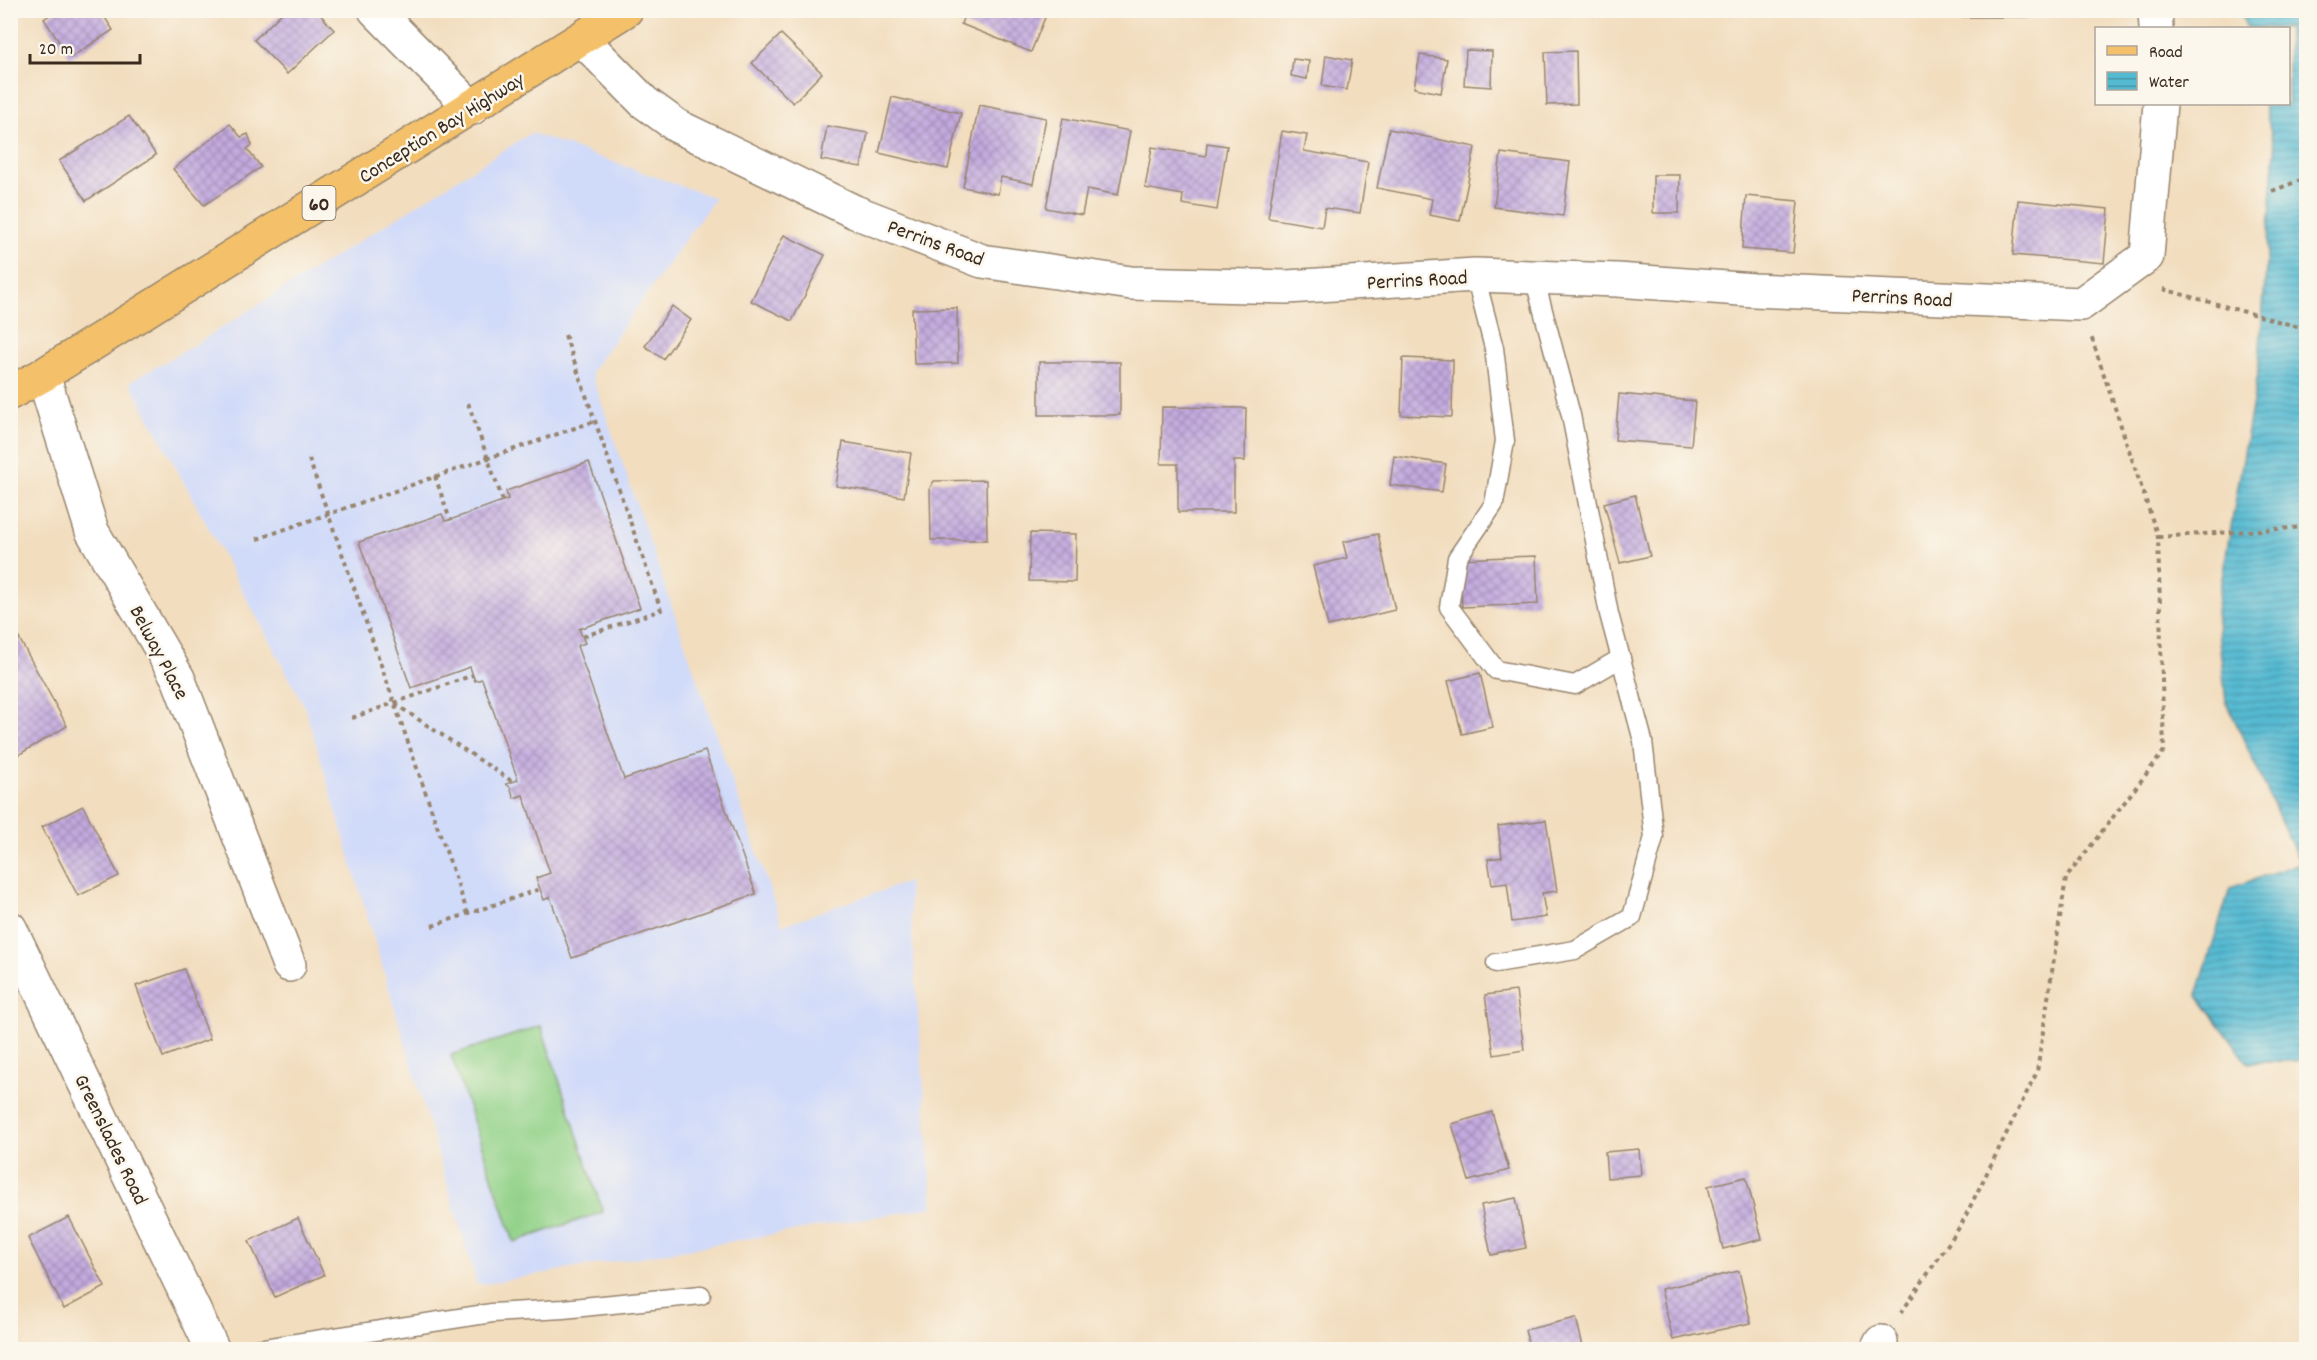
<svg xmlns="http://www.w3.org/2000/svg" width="2317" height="1360" font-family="Dekko,sans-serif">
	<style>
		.built { fill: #d0daf9 }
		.grass { fill: #91d188; stroke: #667e53; stroke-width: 1.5 }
		.water { fill: url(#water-rules); stroke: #487278; stroke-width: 1.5 }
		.building { fill: url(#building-cross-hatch) }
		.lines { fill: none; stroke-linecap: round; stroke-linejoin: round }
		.service-casing { stroke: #96846e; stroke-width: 21 }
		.minor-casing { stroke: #96846e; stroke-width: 36 }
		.primary-casing { stroke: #96846e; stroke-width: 36 }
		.path { stroke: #96846e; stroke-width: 4; stroke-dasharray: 4.5 4.5; stroke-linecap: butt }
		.service { stroke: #fff; stroke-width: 18 }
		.minor { stroke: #fff; stroke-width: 33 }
		.primary { stroke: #f4c16a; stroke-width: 33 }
		.labels { text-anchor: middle; stroke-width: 5; stroke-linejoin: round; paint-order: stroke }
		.shield { fill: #fbf7ec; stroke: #75685c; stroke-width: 1.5 }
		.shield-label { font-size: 20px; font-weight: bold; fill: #3b2a1e }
		.street-label { font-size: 21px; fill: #3b2a1e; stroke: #fbf7ec }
	</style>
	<defs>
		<pattern id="water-rules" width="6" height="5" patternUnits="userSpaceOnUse" patternTransform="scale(1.5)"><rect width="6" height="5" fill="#54bad2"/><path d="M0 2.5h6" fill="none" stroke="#4797aa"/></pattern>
		<pattern id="building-cross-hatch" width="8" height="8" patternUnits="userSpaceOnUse" patternTransform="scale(1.5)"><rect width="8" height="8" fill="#c3aadf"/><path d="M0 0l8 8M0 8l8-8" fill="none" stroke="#a08bb4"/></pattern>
	</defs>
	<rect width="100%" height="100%" fill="#fbf7ec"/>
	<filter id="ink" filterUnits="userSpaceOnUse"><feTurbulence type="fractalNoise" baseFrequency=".0167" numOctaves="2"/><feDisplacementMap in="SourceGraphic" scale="12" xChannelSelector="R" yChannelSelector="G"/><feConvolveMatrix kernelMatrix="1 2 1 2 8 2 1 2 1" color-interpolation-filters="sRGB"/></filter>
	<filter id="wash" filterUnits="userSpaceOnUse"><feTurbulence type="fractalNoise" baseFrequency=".008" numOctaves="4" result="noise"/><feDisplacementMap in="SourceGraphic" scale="24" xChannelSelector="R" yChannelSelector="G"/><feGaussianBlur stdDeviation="1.35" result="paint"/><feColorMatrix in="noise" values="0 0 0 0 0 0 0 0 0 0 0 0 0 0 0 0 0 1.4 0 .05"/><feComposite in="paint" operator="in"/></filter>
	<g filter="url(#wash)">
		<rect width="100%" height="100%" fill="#f2ddbe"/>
		<polygon class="built" points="531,133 715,198 591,372 782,925 908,882 933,1207 477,1285 305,707 130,382 201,341"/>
		<polygon class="grass" points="541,1026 603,1212 514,1242 451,1055"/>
		<polygon class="water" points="2241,11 2306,11 2306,1060 2248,1063 2197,995 2230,888 2300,863 2226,701 2216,612 2258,373 2275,149 2264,104 2288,104 2288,28 2246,28"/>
		<g id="blocks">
			<g class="building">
				<polygon points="57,10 100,10 113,30 70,58 44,19"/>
				<polygon points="285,10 316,10 334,30 287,74 254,40"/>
				<polygon points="966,10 1048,10 1031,52 961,24"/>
				<polygon points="1961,10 2041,10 2041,17 1962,17"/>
				<polygon points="781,34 822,73 793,103 752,63"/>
				<polygon points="1466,50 1492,51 1491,87 1464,85"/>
				<polygon points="1576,51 1577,104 1547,105 1545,52"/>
				<polygon points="1326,55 1352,60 1347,90 1322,86"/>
				<polygon points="1420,55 1447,59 1441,93 1414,88"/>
				<polygon points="1293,59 1309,61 1307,79 1291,76"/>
				<polygon points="892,97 961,113 948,169 879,153"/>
				<polygon points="979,105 1046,118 1033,184 1001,177 998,194 963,187"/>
				<polygon points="129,116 156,155 86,201 59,161"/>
				<polygon points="1063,118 1130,131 1118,195 1087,189 1082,215 1046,208"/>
				<polygon points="230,124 241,137 248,134 252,145 247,149 261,167 204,205 173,169"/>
				<polygon points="827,126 868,133 861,167 821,160"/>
				<polygon points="1389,129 1475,147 1460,221 1429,215 1432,199 1377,188"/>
				<polygon points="1282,131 1307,135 1304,151 1368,162 1360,213 1325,208 1322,227 1268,218"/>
				<polygon points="1207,143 1227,146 1217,210 1182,204 1183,195 1145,188 1152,147 1206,156"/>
				<polygon points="1501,153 1570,162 1563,216 1494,207"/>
				<polygon points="1653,175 1680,175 1679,213 1653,213"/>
				<polygon points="1746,196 1798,201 1793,253 1742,249"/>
				<polygon points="2018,200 2109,209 2104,263 2013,255"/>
				<polygon points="10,229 18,244 10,247"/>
				<polygon points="784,235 825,255 792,321 751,301"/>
				<polygon points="672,306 691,320 663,359 645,346"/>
				<polygon points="957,308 958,363 914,364 912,309"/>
				<polygon points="1403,358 1453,360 1452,417 1401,415"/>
				<rect x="1039" y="362" width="81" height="53"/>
				<polygon points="1619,394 1695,401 1691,446 1615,440"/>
				<polygon points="1162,407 1246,408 1245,461 1234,461 1234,512 1178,512 1178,464 1161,464"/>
				<polygon points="843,442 911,453 904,497 836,486"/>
				<polygon points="1394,456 1446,464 1442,492 1390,485"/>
				<polygon points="589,462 640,608 579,629 585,643 577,646 624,779 705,751 756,894 572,958 550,897 544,900 536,878 550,873 523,795 514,798 510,787 506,784 518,780 482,679 475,681 470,667 411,688 359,542 442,514 445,521 450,520 508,499 506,491"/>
				<polygon points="986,480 987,540 931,540 930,488 934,481"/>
				<polygon points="1635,495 1650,556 1620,563 1604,503"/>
				<polygon points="1030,533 1076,534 1075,582 1029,581"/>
				<polygon points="1378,534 1395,610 1328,626 1313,566 1347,558 1343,542"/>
				<polygon points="1536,556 1538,604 1462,607 1460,559"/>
				<polygon points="14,629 67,726 10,760 10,631"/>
				<polygon points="1480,673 1493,727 1462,734 1448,681"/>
				<polygon points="83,806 119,876 78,896 42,827"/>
				<polygon points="1546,820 1557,891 1542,893 1546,917 1512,922 1507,883 1492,885 1488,859 1502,857 1498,826"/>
				<polygon points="184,969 210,1039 163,1057 136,986"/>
				<polygon points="1516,991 1524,1050 1494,1055 1485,995"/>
				<polygon points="1492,1112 1509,1170 1469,1181 1452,1124"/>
				<polygon points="1639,1149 1641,1175 1607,1178 1605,1152"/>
				<polygon points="1746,1177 1762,1239 1723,1249 1708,1186"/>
				<polygon points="1516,1198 1526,1248 1491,1255 1481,1205"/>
				<polygon points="69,1217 105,1287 64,1309 28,1238"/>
				<polygon points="298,1218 324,1275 275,1297 249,1241"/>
				<polygon points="1739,1271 1751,1323 1673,1340 1661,1289"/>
				<polygon points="1576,1318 1584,1350 1530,1350 1525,1330"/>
			</g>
		</g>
	</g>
	<g filter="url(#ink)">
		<use href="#blocks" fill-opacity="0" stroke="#96846e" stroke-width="1.5"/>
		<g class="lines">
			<defs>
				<g id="service">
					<polyline points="1475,275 1494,348 1505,441 1494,504 1457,558 1449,607 1496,670 1575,685 1621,658"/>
					<polyline points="1496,963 1575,950 1632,917 1654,837 1643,741 1609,614 1571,415 1534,277"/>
					<polyline points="251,1350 492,1313 563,1309 701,1295"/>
				</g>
				<g id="minor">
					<polyline points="375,10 472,108"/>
					<polyline points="2155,10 2156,28"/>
					<polyline points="582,39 644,102 677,126 855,212 982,261 1131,283 1287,287 1475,275 1617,280 1754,290 2081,304 2147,256 2160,104"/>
					<polyline points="43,375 92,531 178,678 289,965"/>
					<polyline points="10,928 213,1350"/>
					<polyline points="1877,1350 1881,1342"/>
				</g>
				<polyline id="primary" points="10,393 43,375 626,10"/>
			</defs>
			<use href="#service" class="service-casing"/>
			<use href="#minor" class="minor-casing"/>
			<use href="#primary" class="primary-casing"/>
			<g class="path">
				<polyline points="2272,191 2306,178"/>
				<polyline points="2163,289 2306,329"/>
				<polyline points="565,335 661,610 582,637"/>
				<polyline points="468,403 503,501"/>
				<polyline points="309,459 468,914"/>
				<polyline points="435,476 450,520"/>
				<polyline points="2158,537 2306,527"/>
				<polyline points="257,539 595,421"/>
				<polyline points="395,704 513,782"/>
				<polyline points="352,718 473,675"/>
				<polyline points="432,926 540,889"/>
				<polyline points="1901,1313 1961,1225 2037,1072 2066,878 2164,751 2158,537 2091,336"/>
			</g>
			<use href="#service" class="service"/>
			<use href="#minor" class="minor"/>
			<use href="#primary" class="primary"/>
		</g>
	</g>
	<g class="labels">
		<rect class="shield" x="302.5" y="186" width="33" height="34" rx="4.5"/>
		<g class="shield-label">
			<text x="319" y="210">60</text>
		</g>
		<g class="street-label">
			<text transform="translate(441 127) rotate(-32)" y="7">Conception Bay Highway</text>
			<text transform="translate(936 242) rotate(20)" y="7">Perrins Road</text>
			<text transform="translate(1417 279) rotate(-3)" y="7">Perrins Road</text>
			<text transform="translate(1902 297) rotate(3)" y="7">Perrins Road</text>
			<text transform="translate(160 652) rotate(62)" y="7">Belway Place</text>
			<text transform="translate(112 1139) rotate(64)" y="7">Greenslades Road</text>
		</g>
	</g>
	<rect width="2317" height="1360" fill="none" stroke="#fbf7ec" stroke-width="36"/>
	<rect x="2095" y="27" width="195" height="78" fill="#fbf7ec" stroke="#aea59a" stroke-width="1.5"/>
	<rect x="2107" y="46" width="30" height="9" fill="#f4c16a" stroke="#aea59a" stroke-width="1.5"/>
	<text x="2149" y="57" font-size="18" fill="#3b2a1e">Road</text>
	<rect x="2107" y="72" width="30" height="18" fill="url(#water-rules)" stroke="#aea59a" stroke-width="1.5"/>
	<text x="2149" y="87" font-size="18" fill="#3b2a1e">Water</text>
	<path d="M30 54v9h110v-9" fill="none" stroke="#3b2a1e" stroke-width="3"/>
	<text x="39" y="54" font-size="18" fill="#3b2a1e" stroke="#fbf7ec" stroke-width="4.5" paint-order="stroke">20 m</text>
</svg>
